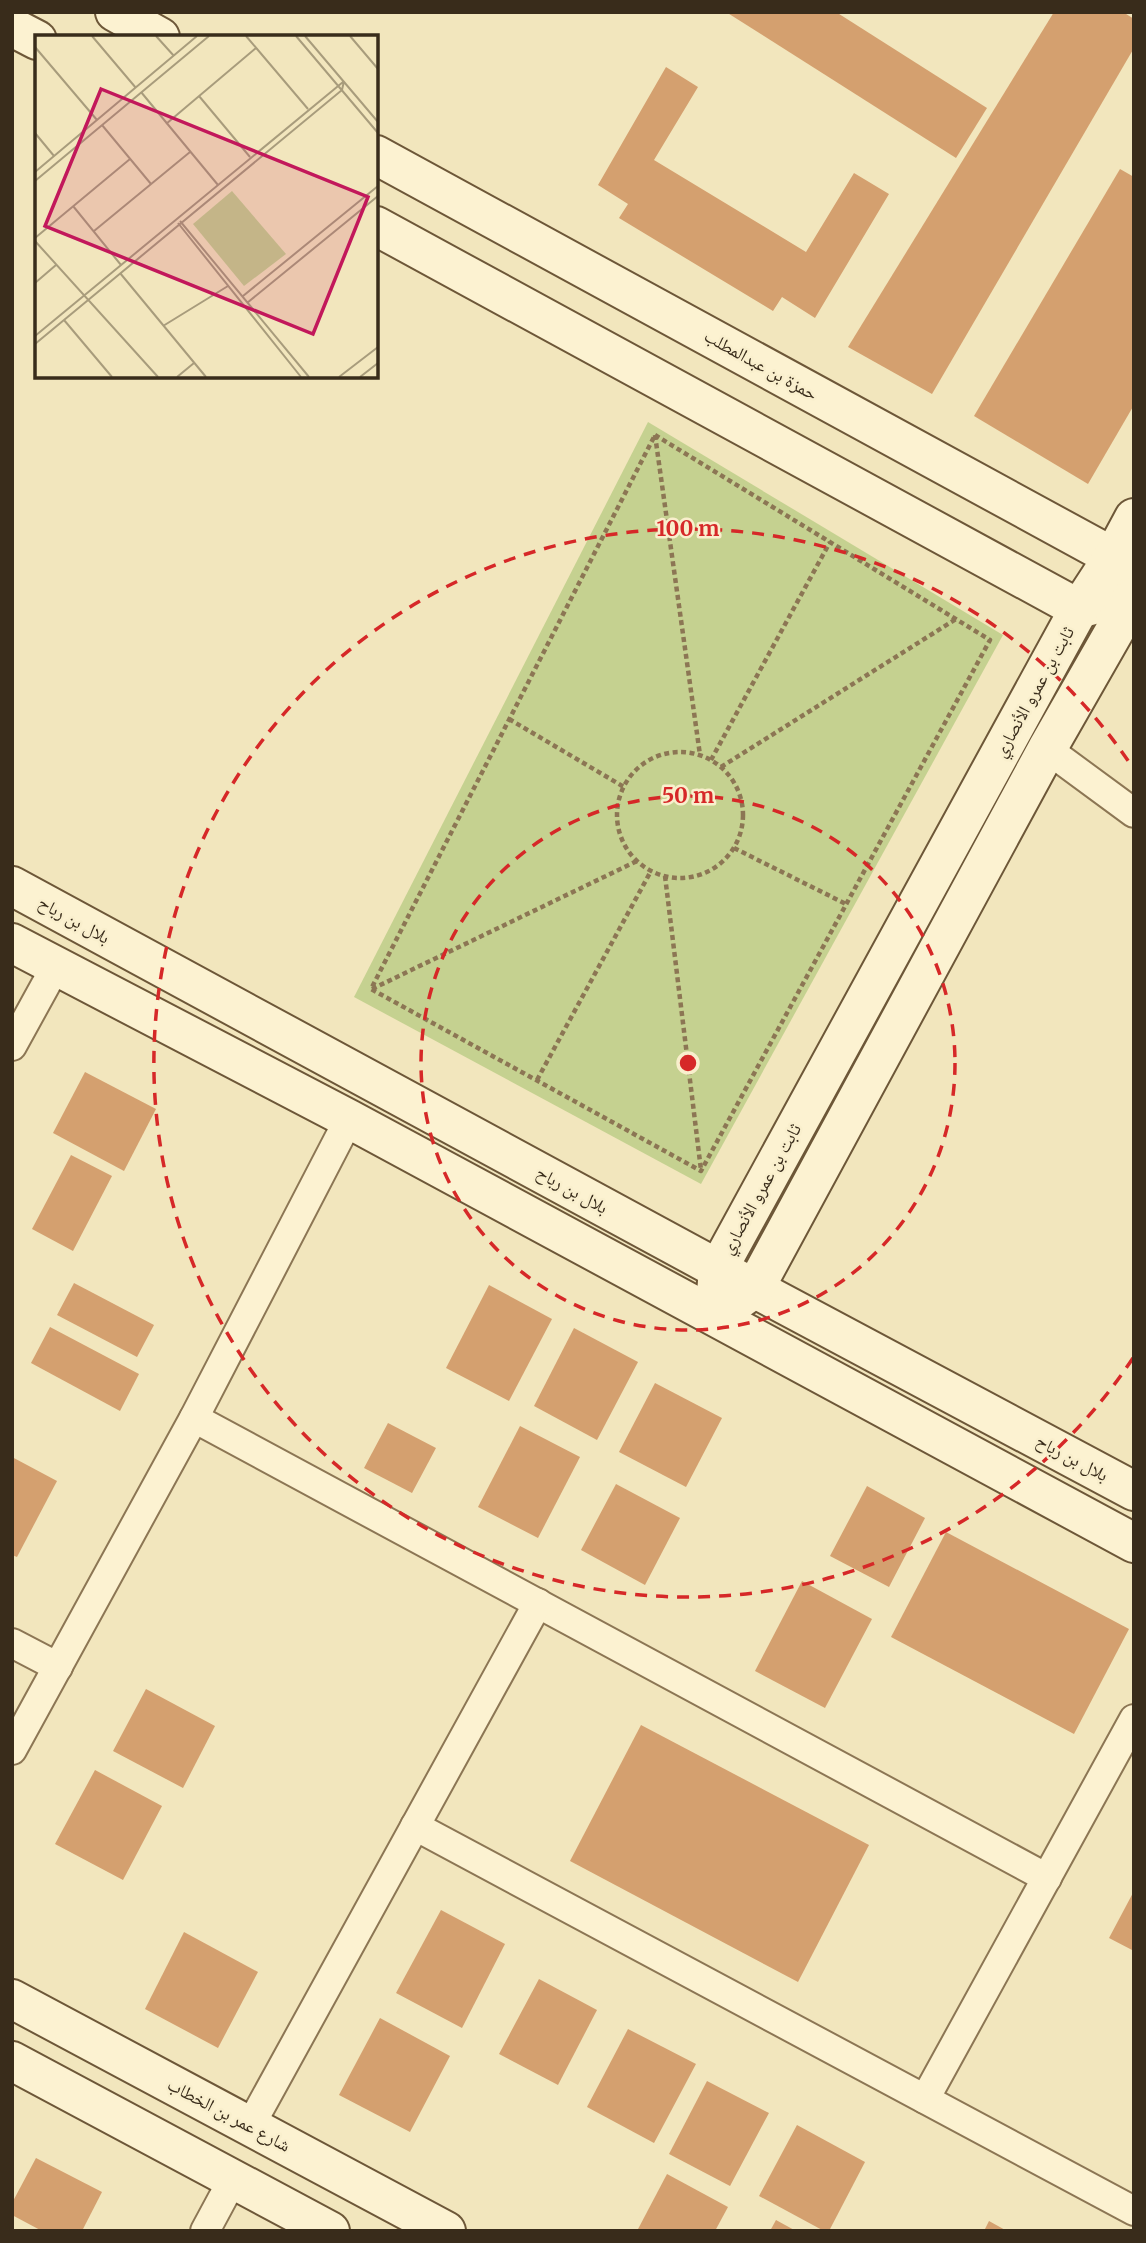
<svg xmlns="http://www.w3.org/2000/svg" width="1146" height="2243" font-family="Merriweather,'Noto Naskh Arabic',serif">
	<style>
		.green { fill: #c5d190 }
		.building { fill: #d4a06f }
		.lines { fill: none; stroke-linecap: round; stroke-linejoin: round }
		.street-casing { stroke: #8c7654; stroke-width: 32 }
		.secondary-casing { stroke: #6d5738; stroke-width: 42 }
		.path { stroke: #8c7654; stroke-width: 4.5; stroke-dasharray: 5 3.5; stroke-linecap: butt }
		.street { stroke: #fcf2d1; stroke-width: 28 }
		.secondary { stroke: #fcf2d1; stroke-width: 38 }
		.ring { fill: none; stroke: #d62828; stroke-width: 3.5; stroke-dasharray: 12 9 }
		.labels { text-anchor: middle; stroke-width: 5; stroke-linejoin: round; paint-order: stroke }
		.street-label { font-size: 18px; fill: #392c1b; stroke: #f9efcd }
		.inset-road { fill: none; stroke: #a89c7c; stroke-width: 2 }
		.view { fill: #c2185b; fill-opacity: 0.15; stroke: #c2185b; stroke-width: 3.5 }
		.inset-edge { fill: none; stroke: #392c1b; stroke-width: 3.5 }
		.centre { fill: #d62828; stroke: #f9efcd; stroke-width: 3.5 }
		.ring-label { font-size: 21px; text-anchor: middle; font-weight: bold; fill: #d62828; stroke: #f9efcd; stroke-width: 5; stroke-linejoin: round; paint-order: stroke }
	</style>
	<rect width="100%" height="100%" fill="#f2e6bd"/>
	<polygon class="green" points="648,422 1003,635 701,1184 354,997"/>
	<g class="building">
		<polygon points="726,12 836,12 987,108 956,158"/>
		<polygon points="1054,12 1123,12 1134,19 1134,48 932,394 848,347"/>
		<polygon points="666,67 698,87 654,160 806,252 854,173 889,194 815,318 782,297 773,311 619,218 628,204 598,185"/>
		<polygon points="1120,169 1134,177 1134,405 1088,484 974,416"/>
		<polygon points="85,1072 156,1109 124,1171 53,1133"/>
		<polygon points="71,1155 112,1176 73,1251 32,1229"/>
		<polygon points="74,1283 154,1325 137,1357 57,1315"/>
		<polygon points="489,1285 552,1319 509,1401 446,1368"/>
		<polygon points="50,1327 139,1374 120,1411 31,1363"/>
		<polygon points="574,1328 638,1362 597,1440 534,1406"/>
		<polygon points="655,1383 722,1418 686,1487 619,1452"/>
		<polygon points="388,1423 436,1448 412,1493 364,1468"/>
		<polygon points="520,1426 580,1457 538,1538 478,1507"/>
		<polygon points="12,1457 57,1481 17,1557 12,1555"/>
		<polygon points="616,1484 680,1518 645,1585 581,1550"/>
		<polygon points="867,1486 925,1518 889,1587 830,1556"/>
		<polygon points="946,1532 1129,1629 1074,1734 891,1637"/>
		<polygon points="802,1581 872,1619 825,1708 755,1671"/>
		<polygon points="146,1689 215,1726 183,1788 113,1751"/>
		<polygon points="641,1725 869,1845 798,1982 570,1861"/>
		<polygon points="95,1770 162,1806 123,1880 55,1844"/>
		<polygon points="1134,1891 1134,1951 1109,1938"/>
		<polygon points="441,1910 505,1944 462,2028 396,1993"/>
		<polygon points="184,1932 258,1972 218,2048 145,2009"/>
		<polygon points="539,1979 597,2010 558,2085 499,2054"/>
		<polygon points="380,2018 450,2056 410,2132 339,2095"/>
		<polygon points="628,2029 696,2064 654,2143 587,2107"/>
		<polygon points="707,2081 769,2113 730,2186 669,2154"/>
		<polygon points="797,2125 865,2162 829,2231 824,2231 759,2196"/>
		<polygon points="36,2158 102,2192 82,2231 42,2231 12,2215 12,2203"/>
		<polygon points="667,2174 728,2207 715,2231 637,2231"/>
		<polygon points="776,2220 796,2231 770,2231"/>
		<polygon points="989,2221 1007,2231 984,2231"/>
	</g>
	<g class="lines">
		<defs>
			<g id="street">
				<polyline points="1047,749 1134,813"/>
				<polyline points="12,1046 56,966"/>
				<polyline points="194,1418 1047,1878"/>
				<polyline points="12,1643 58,1667"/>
				<polyline points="12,1750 194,1418 349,1119"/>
				<polyline points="415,1826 1134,2211"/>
				<polyline points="925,2099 1134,1719"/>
				<polyline points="250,2126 538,1603"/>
				<polyline points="205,2231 233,2179"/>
			</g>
			<g id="secondary">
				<polyline points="115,12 160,37"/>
				<polyline points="12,27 37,40"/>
				<polyline points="376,155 1113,557 1134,588"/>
				<polyline points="376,226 1079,609 1105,602"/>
				<polyline points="12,886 718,1269 1134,1491"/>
				<polyline points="12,943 349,1119 1134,1543"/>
				<polyline points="716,1294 718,1269 1079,609 1113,557 1134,518"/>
				<polyline points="733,1304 755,1288 1047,749 1134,597"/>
				<polyline points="12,1999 446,2231"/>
				<polyline points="12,2061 330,2231"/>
			</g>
		</defs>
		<use href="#street" class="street-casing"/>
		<use href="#secondary" class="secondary-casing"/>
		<g class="path">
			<polygon points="655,435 990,640 701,1171 371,989"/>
			<polyline points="655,435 700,755"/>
			<polyline points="509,719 624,787"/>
			<circle cx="680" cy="815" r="63"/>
			<polyline points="711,760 830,542"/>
			<polyline points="721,767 956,619"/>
			<polyline points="734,848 846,904"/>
			<polyline points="665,876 701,1170"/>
			<polyline points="372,989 637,861"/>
			<polyline points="537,1080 651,871"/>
		</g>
		<use href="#street" class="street"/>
		<use href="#secondary" class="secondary"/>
	</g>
	<g class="ring">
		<circle cx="688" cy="1063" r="267"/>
		<path d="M1133 1358A534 534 0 1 1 1133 768"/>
	</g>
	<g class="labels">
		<g class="street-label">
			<text transform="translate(761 365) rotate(29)" y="6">حمزة بن عبدالمطلب</text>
			<text transform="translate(1034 692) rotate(-61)" y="6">ثابت بن عمرو الأنصاري</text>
			<text transform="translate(74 920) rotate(29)" y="6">بلال بن رباح</text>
			<text transform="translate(761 1189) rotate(-61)" y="6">ثابت بن عمرو الأنصاري</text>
			<text transform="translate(572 1190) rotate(29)" y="6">بلال بن رباح</text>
			<text transform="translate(1072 1458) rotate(28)" y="6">بلال بن رباح</text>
			<text transform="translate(229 2115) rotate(28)" y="6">شارع عمر بن الخطاب</text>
		</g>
	</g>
	<g transform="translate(35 35)">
		<rect width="343" height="343" fill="#f2e6bd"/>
		<path d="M197,156L251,219L209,251L158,189Z" fill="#c5d190"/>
		<path class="inset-road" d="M57,1L101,53M121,1L139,21M211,1L273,74M261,1L343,98M270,1L343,87M315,1L343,34M0,12L62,85M106,57L183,150M164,61L215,122M131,89L221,13M67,90L116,149M0,98L19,121M0,137L162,1M0,146L174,1M38,171L86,230M145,186L274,342M143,188L266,342M59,196L155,117M0,203L95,124M0,206L123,342M85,238L171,342M0,248L21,230M208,261L343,151M212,268L343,161M29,285L77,342M128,291L193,251M0,301L308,47M0,309L307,55L309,46M142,342L159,328M304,342L343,312M325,342L343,328"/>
		<path class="view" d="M66,54L333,162L278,299L10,191Z"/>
		<rect width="343" height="343" class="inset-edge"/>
	</g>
	<circle cx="688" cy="1063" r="10" class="centre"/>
	<g class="ring-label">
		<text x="688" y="536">100 m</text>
		<text x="688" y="803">50 m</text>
	</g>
	<rect width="1146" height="2243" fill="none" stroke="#392c1b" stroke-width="28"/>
</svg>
